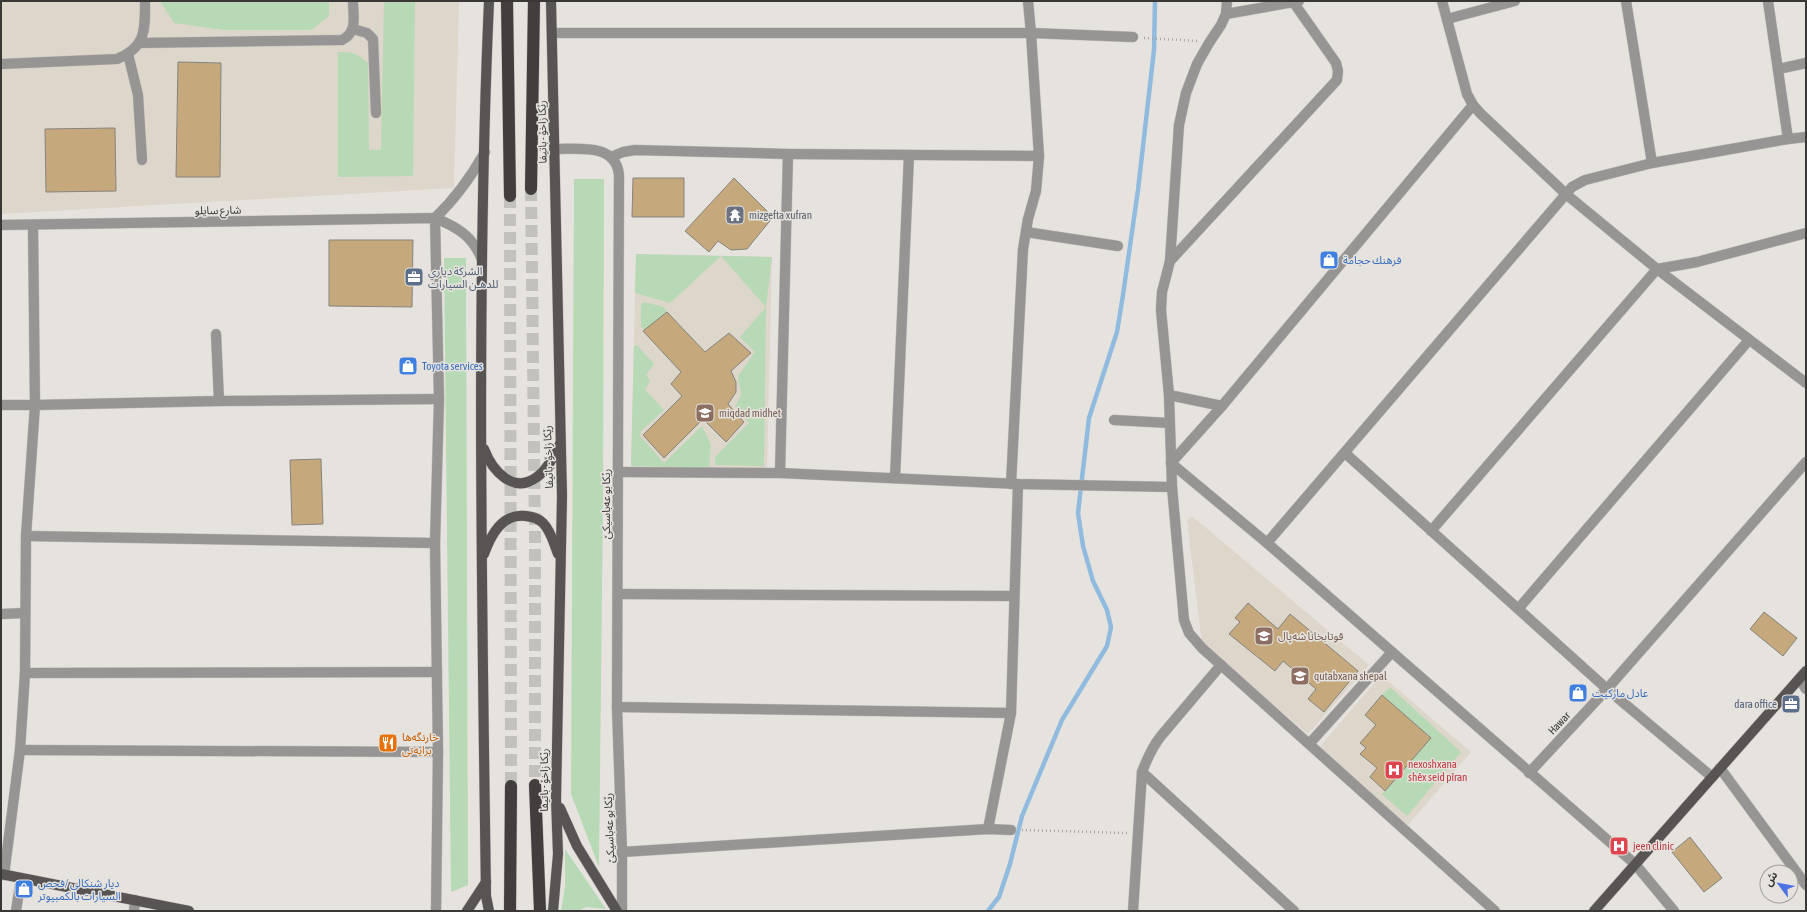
<svg xmlns="http://www.w3.org/2000/svg" width="1807" height="912" font-family="'Asap Condensed','Noto Sans Arabic',sans-serif">
	<style>
		.built { fill: #ddd6ca }
		.green { fill: #b7d9b5 }
		.lines { fill: none; stroke-linecap: round; stroke-linejoin: round }
		.stream { stroke: #90bbdf; stroke-width: 4.5 }
		.building { fill: #c5a87b; stroke: #86837f }
		.highway-tunnel { stroke: #c3c1bc; stroke-width: 12; stroke-dasharray: 12 6; stroke-linecap: butt }
		.minor-casing { stroke: #c3c1bc; stroke-width: 11 }
		.major-casing { stroke: #c3c1bc; stroke-width: 11 }
		.highway-casing { stroke: #c3c1bc; stroke-width: 13 }
		.path { stroke: #a6a4a0; stroke-width: 2.5; stroke-dasharray: 1 3; stroke-linecap: butt }
		.minor { stroke: #979494; stroke-width: 10 }
		.major { stroke: #595454; stroke-width: 10 }
		.highway { stroke: #433d3e; stroke-width: 12 }
		.labels { text-anchor: middle; stroke-width: 3; stroke-linejoin: round; paint-order: stroke }
		.street-label { font-size: 11px; fill: #393836; stroke: #e6e3de }
		.worship-label { font-size: 11px; fill: #5b616d; stroke: #e6e3de; text-anchor: start }
		.shop-label { font-size: 11px; fill: #366cbe; stroke: #e6e3de; text-anchor: start }
		.service-label { font-size: 11px; fill: #4e5e75; stroke: #e6e3de; text-anchor: start }
		.education-label { font-size: 11px; fill: #785e54; stroke: #e6e3de; text-anchor: start }
		.food-label { font-size: 11px; fill: #c56008; stroke: #e6e3de; text-anchor: start }
		.health-label { font-size: 11px; fill: #be3a42; stroke: #e6e3de; text-anchor: start }
	</style>
	<rect width="100%" height="100%" fill="#e6e3de"/>
	<g class="built">
		<polygon points="1,1 459,1 454,188 1,214"/>
		<polygon points="636,254 772,257 767,469 631,466"/>
		<polygon points="1192,516 1369,665 1308,734 1202,644 1187,520"/>
		<polygon points="1381,675 1471,752 1408,825 1318,749"/>
	</g>
	<g class="green">
		<polygon points="160,1 329,1 329,16 311,30 224,30 174,23"/>
		<path d="M384,1H415L413,176L338,177V52C353,52 357,53 368,63L369,150H381Z"/>
		<polygon points="574,179 604,179 603,501 599,867 571,794"/>
		<polygon points="636,254 772,257 766,307 764,466 715,465 715,457 749,423 735,406 741,395 738,376 755,352 740,337 766,307 721,256 670,303 635,293"/>
		<polygon points="444,258 466,258 468,885 451,892"/>
		<polygon points="644,302 664,307 667,312 645,330 641,327 641,305"/>
		<polygon points="637,345 654,364 646,375 650,381 645,390 664,410 641,431 640,436 664,463 702,426 711,445 709,468 631,466 634,346"/>
		<polygon points="1390,687 1461,752 1407,816 1382,794 1431,738 1382,695"/>
		<polygon points="565,849 606,909 586,907 578,911 561,911 565,887"/>
	</g>
	<g class="lines">
		<polyline class="stream" points="988,911 999,897 1010,864 1022,816 1062,720 1107,646 1111,627 1107,610 1093,581 1083,546 1078,513 1089,418 1117,332 1123,295 1138,190 1154,50 1155,1"/>
	</g>
	<g class="building">
		<polygon points="178,62 221,63 220,177 176,177"/>
		<polygon points="115,128 116,191 46,192 45,129"/>
		<polygon points="633,178 684,178 684,217 632,217"/>
		<polygon points="734,178 773,217 747,249 731,250 718,241 709,252 685,231"/>
		<polygon points="329,240 413,240 412,307 329,306"/>
		<polygon points="667,312 705,352 729,333 751,353 731,371 736,382 736,392 728,404 744,422 726,442 703,419 664,458 643,435 682,396 671,384 681,372 643,331"/>
		<polygon points="321,459 323,524 292,525 290,460"/>
		<polygon points="1248,603 1278,629 1290,614 1358,671 1324,712 1308,699 1316,689 1283,661 1275,671 1229,634 1240,622 1235,618"/>
		<polygon points="1764,612 1797,638 1783,656 1750,629"/>
		<polygon points="1382,695 1431,738 1385,791 1370,777 1377,768 1360,754 1366,748 1360,743 1376,725 1365,715"/>
		<polygon points="1690,837 1722,878 1704,892 1672,852"/>
	</g>
	<g class="lines">
		<g class="highway-tunnel">
			<polyline points="531,189 535,535 535,785"/>
			<polyline points="510,196 511,786"/>
		</g>
		<defs>
			<g id="minor">
				<polyline points="1442,1 1467,94 1473,105 1481,114 1567,195 1657,269 1806,383"/>
				<polyline points="1626,1 1652,163"/>
				<polyline points="1768,1 1788,139"/>
				<polyline points="1294,3 1336,63 1338,71 1337,80 1170,261 1162,292 1161,310 1169,395 1172,487 1184,620 1189,633 1202,648 1495,911"/>
				<polyline points="1226,14 1299,1"/>
				<polyline points="1447,19 1515,1"/>
				<polyline points="353,29 367,33 373,39 376,113"/>
				<polyline points="553,33 1031,33 1133,37"/>
				<path d="M139,43L342,40C358,32 353,16 353,1"/>
				<polyline points="128,54 138,95 142,160"/>
				<path d="M1,64L117,59C147,47 145,28 145,1"/>
				<polyline points="1778,69 1806,63"/>
				<path d="M555,149C579,149 616,143 619,175L617,707L622,852V911"/>
				<polyline points="611,157 623,152 635,150 788,154 1039,156"/>
				<polyline points="435,218 439,399 435,543 438,752 436,911"/>
				<path d="M435,218C456,198 471,177 485,152"/>
				<path d="M1,225L435,218C457,227 473,236 482,260"/>
				<polyline points="1026,232 1118,246"/>
				<polyline points="1170,261 1179,125 1186,93 1197,64 1209,43 1221,25 1226,14 1227,1"/>
				<polyline points="216,334 219,401"/>
				<polyline points="1169,395 1222,406"/>
				<polyline points="1,405 35,405 33,225"/>
				<polyline points="1114,420 1169,423"/>
				<polyline points="1345,453 1607,689 1712,777"/>
				<polyline points="1171,463 1267,543 1635,864 1674,911"/>
				<polyline points="1171,463 1222,406 1473,105"/>
				<polyline points="619,472 780,473 1018,484 1172,487"/>
				<polyline points="780,473 788,154"/>
				<polyline points="895,478 909,155"/>
				<polyline points="1011,484 1023,249 1028,219 1036,191 1039,156 1031,33 1028,1"/>
				<polyline points="1431,531 1657,269 1697,262 1806,233"/>
				<polyline points="26,536 435,543"/>
				<polyline points="1267,543 1572,187 1585,180 1652,163 1788,139 1806,137"/>
				<polyline points="618,594 1014,596"/>
				<polyline points="1519,608 1749,340"/>
				<polyline points="1,614 25,613"/>
				<polyline points="25,673 437,672"/>
				<polyline points="1799,679 1806,689"/>
				<polyline points="617,707 1011,713"/>
				<polyline points="1310,743 1392,652"/>
				<polyline points="20,750 438,752"/>
				<polyline points="1720,768 1806,885"/>
				<polyline points="1142,772 1294,911"/>
				<polyline points="1529,773 1607,689 1806,462"/>
				<polyline points="988,829 1011,713 1018,484"/>
				<polyline points="622,852 988,829 1011,830"/>
				<polyline points="4,875 20,750 25,673 26,536 35,405 219,401 439,399"/>
				<polyline points="16,911 21,878"/>
				<polyline points="134,911 135,900"/>
				<path d="M1133,911L1142,772C1147,759 1152,747 1161,736L1221,665"/>
			</g>
			<g id="major">
				<polyline points="551,1 562,496 556,799 558,854 553,911"/>
				<path d="M484,449C492,470 513,495 537,477C548,469 554,455 560,444"/>
				<path d="M484,554C491,535 502,513 526,516C533,517 538,518 543,523C551,531 554,544 558,554"/>
				<polyline points="560,808 577,846 617,911"/>
				<polyline points="1,874 189,911"/>
				<polyline points="467,911 486,882"/>
				<path d="M489,911L486,896C482,598 476,299 489,1"/>
				<polyline points="1594,911 1806,671"/>
			</g>
			<g id="highway">
				<polyline points="507,1 510,196"/>
				<polyline points="531,189 534,1"/>
				<polyline points="535,785 540,911"/>
				<polyline points="510,911 511,786"/>
			</g>
		</defs>
		<use href="#minor" class="minor-casing"/>
		<use href="#major" class="major-casing"/>
		<use href="#highway" class="highway-casing"/>
		<g class="path">
			<polyline points="1144,38 1197,41"/>
			<polyline points="1022,830 1127,833"/>
		</g>
		<use href="#minor" class="minor"/>
		<use href="#major" class="major"/>
		<use href="#highway" class="highway"/>
	</g>
	<defs>
		<symbol id="temple-square" viewBox="-11 -11 22 22"><rect x="-9" y="-9" width="18" height="18" rx="4" fill="#6b7280" stroke="#e6e3de"/><path d="M0-6L5-2H3V0L6.5 2.5H4V6H1.5V3h-3V6H-4V2.5H-6.5L-3 0V-2H-5Z" fill="#fff"/></symbol>
		<symbol id="shop-square" viewBox="-11 -11 22 22"><rect x="-9" y="-9" width="18" height="18" rx="4" fill="#3f7fe0" stroke="#e6e3de"/><path d="M-5-2.5h2.3a2.7 3.5 0 0 1 5.4 0H5L5.5 6h-11ZM-1.5-2.5h3a1.5 2.3 0 0 0-3 0Z" fill="#fff"/></symbol>
		<symbol id="office-square" viewBox="-11 -11 22 22"><rect x="-9" y="-9" width="18" height="18" rx="4" fill="#5c6f8a" stroke="#e6e3de"/><path d="M-6-3h4V-5.5h4V-3h4V5H-6ZM-1-4.5V-3h2v-1.5ZM-6 0V1H6V0Z" fill="#fff"/></symbol>
		<symbol id="school-square" viewBox="-11 -11 22 22"><rect x="-9" y="-9" width="18" height="18" rx="4" fill="#8d6e63" stroke="#e6e3de"/><path d="M0-5L7-2L0 1L-7-2ZM-4 1L0 2.5L4 1V4Q0 6-4 4Z" fill="#fff"/></symbol>
		<symbol id="restaurant-square" viewBox="-11 -11 22 22"><rect x="-9" y="-9" width="18" height="18" rx="4" fill="#e8710a" stroke="#e6e3de"/><path d="M-5-6h1v4h1v-4h1v4h1v-4h1v5L-1.5 .5V6h-2V.5L-5-1ZM5-6V6H3V1.5H1.5Q1.5-4 5-6Z" fill="#fff"/></symbol>
		<symbol id="hospital-square" viewBox="-11 -11 22 22"><rect x="-9" y="-9" width="18" height="18" rx="4" fill="#e0444e" stroke="#e6e3de"/><path d="M-5-5h3v3.5h4V-5h3V5h-3V1.5h-4V5h-3Z" fill="#fff"/></symbol>
	</defs>
	<g fill-rule="evenodd">
		<use href="#temple-square" x="724" y="204" width="22" height="22"/>
		<use href="#shop-square" x="1318" y="249" width="22" height="22"/>
		<use href="#office-square" x="403" y="266" width="22" height="22"/>
		<use href="#shop-square" x="397" y="355" width="22" height="22"/>
		<use href="#school-square" x="694" y="402" width="22" height="22"/>
		<use href="#school-square" x="1253" y="625" width="22" height="22"/>
		<use href="#school-square" x="1289" y="665" width="22" height="22"/>
		<use href="#shop-square" x="1567" y="682" width="22" height="22"/>
		<use href="#office-square" x="1780" y="693" width="22" height="22"/>
		<use href="#restaurant-square" x="377" y="732" width="22" height="22"/>
		<use href="#hospital-square" x="1383" y="759" width="22" height="22"/>
		<use href="#hospital-square" x="1608" y="835" width="22" height="22"/>
		<use href="#shop-square" x="13" y="878" width="22" height="22"/>
	</g>
	<g class="labels">
		<g class="street-label">
			<text transform="translate(542 132) rotate(-91)" y="4">رێکا زاخۆ - باتیفا</text>
			<text transform="translate(218 210) rotate(-1)" y="4">شارع سايلو</text>
			<text transform="translate(548 457) rotate(-92)" y="4">رێکا زاخۆ - باتیفا</text>
			<text transform="translate(606 504) rotate(-90)" y="4">رێكا بو عه‌باسيكێ</text>
			<text transform="translate(1559 723) rotate(-47)" y="4">Hawar</text>
			<text transform="translate(544 780) rotate(-90)" y="4">رێکا زاخۆ - باتیفا</text>
			<text transform="translate(609 828) rotate(-92)" y="4">رێكا بو عه‌باسيكێ</text>
		</g>
		<g class="worship-label">
			<text x="749" y="219">mizgefta xufran</text>
		</g>
		<g class="shop-label">
			<text x="1343" y="264">فرهنك حجامة</text>
			<text x="422" y="370">Toyota services</text>
			<text x="1592" y="697">عادل ماركيت</text>
			<text x="38" y="887">ديار شنكالي /فحص<tspan x="38" dy="13">السيارات بالكمبيوتر</tspan></text>
		</g>
		<g class="service-label">
			<text x="428" y="275">الشركة دياري<tspan x="428" dy="13">للدهـن السيارات</tspan></text>
			<text x="1777" y="708" text-anchor="end">dara office</text>
		</g>
		<g class="education-label">
			<text x="719" y="417">miqdad midhet</text>
			<text x="1278" y="640">قوتابخانا شەپال</text>
			<text x="1314" y="680">qutabxana shepal</text>
		</g>
		<g class="food-label">
			<text x="402" y="741">خارنگه‌ها<tspan x="402" dy="13">برايه‌تى</tspan></text>
		</g>
		<g class="health-label">
			<text x="1408" y="768">nexoshxana<tspan x="1408" dy="13">shêx seid pîran</tspan></text>
			<text x="1633" y="850">jeen clinic</text>
		</g>
	</g>
	<rect width="1807" height="912" fill="none" stroke="#393836" stroke-width="4"/>
	<g transform="translate(1779 884) rotate(302)"><circle r="19" fill="#e6e3de" stroke="#a19f9b"/>
	<path d="M0-3L7 15L0 10L-7 15Z" fill="#4d72e6"/>
	<text y="-6" font-size="11" font-weight="bold" text-anchor="middle" fill="#393836">ش</text>
	</g>
</svg>
